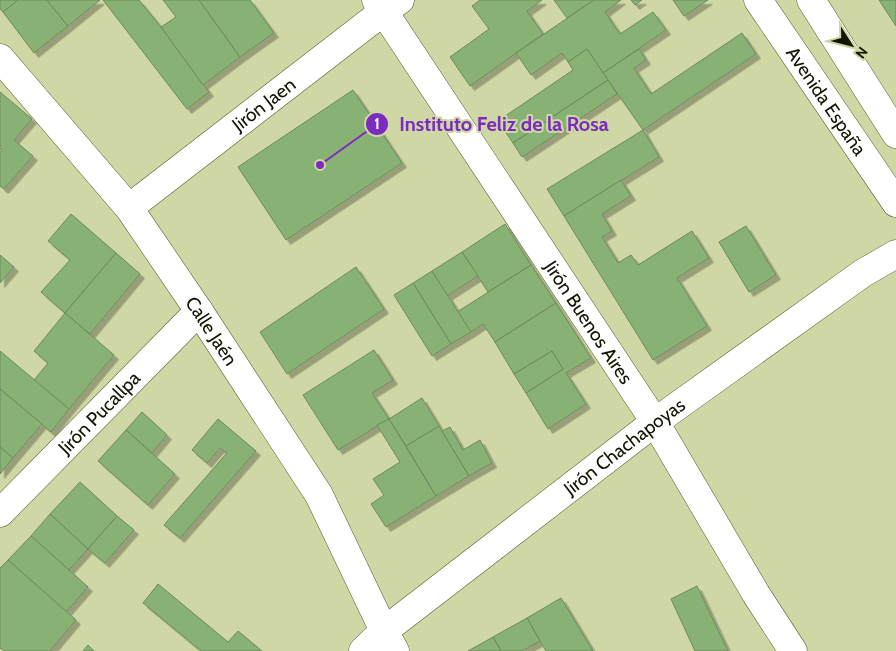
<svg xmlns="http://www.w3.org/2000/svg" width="896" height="651" font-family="Cabin,sans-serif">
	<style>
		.building { fill: #88b273; stroke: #6d895f; filter: url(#shadow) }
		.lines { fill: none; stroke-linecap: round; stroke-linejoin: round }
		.minor-casing { stroke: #565d2d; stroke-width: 29 }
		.minor { stroke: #fff; stroke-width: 28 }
		.labels { text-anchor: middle; stroke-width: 4; stroke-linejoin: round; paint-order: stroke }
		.street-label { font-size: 19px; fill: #131503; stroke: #cfd8a4 }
		.leader { fill: none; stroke: #7b2cbf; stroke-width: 2 }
		.callout-dot { fill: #7b2cbf; stroke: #cfd8a4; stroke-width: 2 }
		.mark-label { font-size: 15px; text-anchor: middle; font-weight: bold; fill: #fff }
		.callout-label { font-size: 20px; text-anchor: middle; font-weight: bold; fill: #7b2cbf; stroke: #cfd8a4; stroke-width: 4; stroke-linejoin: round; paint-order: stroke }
	</style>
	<defs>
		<filter id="shadow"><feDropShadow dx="4.5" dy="4.5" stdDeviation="0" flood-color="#0004"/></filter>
	</defs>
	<rect width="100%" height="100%" fill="#cfd8a4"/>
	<g class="building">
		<polygon points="0,0 18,0 3,12 0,9"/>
		<polygon points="18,0 47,0 68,26 34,53 3,12"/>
		<polygon points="47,0 100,0 68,26"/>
		<polygon points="103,0 139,0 161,27 209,92 187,109"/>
		<polygon points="163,0 199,0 240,57 203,85 161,27 176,17"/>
		<polygon points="199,0 250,0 274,33 240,57"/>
		<polygon points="480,0 542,0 527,11 543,34 470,86 450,57 489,29 472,6"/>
		<polygon points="554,0 594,0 567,18"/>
		<polygon points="594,0 621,0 605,12 620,34 653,12 666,30 603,73 587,49 568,62 562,53 531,75 516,53"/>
		<polygon points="631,0 642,0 635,5"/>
		<polygon points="673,0 708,0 684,16"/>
		<polygon points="879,0 896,0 896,26"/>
		<polygon points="742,33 756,54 643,130 603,73 639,49 646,60 634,68 651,94"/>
		<polygon points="587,49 608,80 513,143 498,121 573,70 568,62"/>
		<polygon points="608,80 617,94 522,157 513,143"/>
		<polygon points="353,90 402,163 286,240 238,167"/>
		<polygon points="0,92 32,119 14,140 33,156 4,189 0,186 0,152 2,150 0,149"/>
		<polygon points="643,130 659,157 564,216 547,189"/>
		<polygon points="621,180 631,196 602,214 612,231 602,237 618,263 631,255 638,265 692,231 709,258 677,278 707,326 653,360 564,216"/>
		<polygon points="71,214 116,253 65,313 41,292 70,260 48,241"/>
		<polygon points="505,224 531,265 488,292 462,252"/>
		<polygon points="746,226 776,275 749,292 719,242"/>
		<polygon points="462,252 478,276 447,296 432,271"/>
		<polygon points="116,253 140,274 90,334 65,313"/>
		<polygon points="0,255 14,267 0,283"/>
		<polygon points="531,265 556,303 495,342 483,324 471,332 457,312"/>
		<polygon points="356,267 384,309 287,374 260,332"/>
		<polygon points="432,271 471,332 451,344 413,283"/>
		<polygon points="413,283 451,344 432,356 394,295"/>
		<polygon points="556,303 591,358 566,373 586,404 548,429 526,393 563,369 552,351 514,374 495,342"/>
		<polygon points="65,313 114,355 69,409 34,380 48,363 34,351"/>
		<polygon points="374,350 393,380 372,393 389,419 338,450 303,395"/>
		<polygon points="0,351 69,409 51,432 0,389"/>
		<polygon points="552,351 563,369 526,393 514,374"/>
		<polygon points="0,389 42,424 13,458 0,447"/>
		<polygon points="422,398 439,426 406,446 389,419"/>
		<polygon points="142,412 167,435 152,453 126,430"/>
		<polygon points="218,419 256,451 180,538 164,525 227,453 220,448 207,463 192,450"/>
		<polygon points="389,419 436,496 386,527 371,504 384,495 373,479 400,462 377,425"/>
		<polygon points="439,426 469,476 436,496 406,446"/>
		<polygon points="450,427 463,450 480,440 492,463 469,476 442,431"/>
		<polygon points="126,430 175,474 148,505 98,461"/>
		<polygon points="0,447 13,458 0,474"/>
		<polygon points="80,482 117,516 88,549 50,514"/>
		<polygon points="50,514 88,549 69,570 31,536"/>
		<polygon points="117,516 134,530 105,563 88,549"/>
		<polygon points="31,536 88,587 66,612 8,560"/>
		<polygon points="8,560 76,620 50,651 4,651 0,648 0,568"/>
		<polygon points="158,584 228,642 238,631 262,651 201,651 143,603"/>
		<polygon points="697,586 728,651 695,651 671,599"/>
		<polygon points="561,598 593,651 546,651 540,641 527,618"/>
		<polygon points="527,618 540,641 522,651 501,651 493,637"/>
		<polygon points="493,637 501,651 468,651"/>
		<polygon points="88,645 94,651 83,651"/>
	</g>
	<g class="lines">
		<defs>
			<g id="minor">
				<path id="s1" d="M376,0L655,422L756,594L793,651"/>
				<path id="s2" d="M758,0L896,203"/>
				<polyline points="811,0 896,134"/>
				<path id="s3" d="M0,58L129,208L199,311L319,495L384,631L395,651"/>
				<path id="s4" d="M129,208L384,11L400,0"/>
				<path id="s5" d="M0,513L199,311"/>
				<path id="s6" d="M363,651L384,631L655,422L863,273L896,254"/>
			</g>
		</defs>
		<use href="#minor" class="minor-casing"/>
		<use href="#minor" class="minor"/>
	</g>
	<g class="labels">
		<g class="street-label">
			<text dy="7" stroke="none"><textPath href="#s2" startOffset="122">Avenida España</textPath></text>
			<text dy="7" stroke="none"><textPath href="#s4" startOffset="170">Jirón Jaen</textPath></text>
			<text dy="7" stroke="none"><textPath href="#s1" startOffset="386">Jirón Buenos Aires</textPath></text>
			<text dy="7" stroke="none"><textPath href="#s3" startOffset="346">Calle Jaén</textPath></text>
			<text dy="7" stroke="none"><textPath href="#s5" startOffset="141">Jirón Pucallpa</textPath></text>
			<text dy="7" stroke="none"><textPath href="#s6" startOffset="332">Jirón Chachapoyas</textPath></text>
		</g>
	</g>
	<path class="leader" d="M320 165L377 124"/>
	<g class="callout-dot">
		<circle cx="320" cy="165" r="5"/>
		<circle cx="377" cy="124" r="12"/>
	</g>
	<g class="mark-label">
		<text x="377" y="129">1</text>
	</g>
	<g class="callout-label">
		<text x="504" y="131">Instituto Feliz de la Rosa</text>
	</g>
	<g transform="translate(851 45) rotate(126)" stroke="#cfd8a4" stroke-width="4" paint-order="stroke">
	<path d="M0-4L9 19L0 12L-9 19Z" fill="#131503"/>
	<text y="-8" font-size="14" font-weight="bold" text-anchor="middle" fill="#131503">N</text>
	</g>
</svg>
